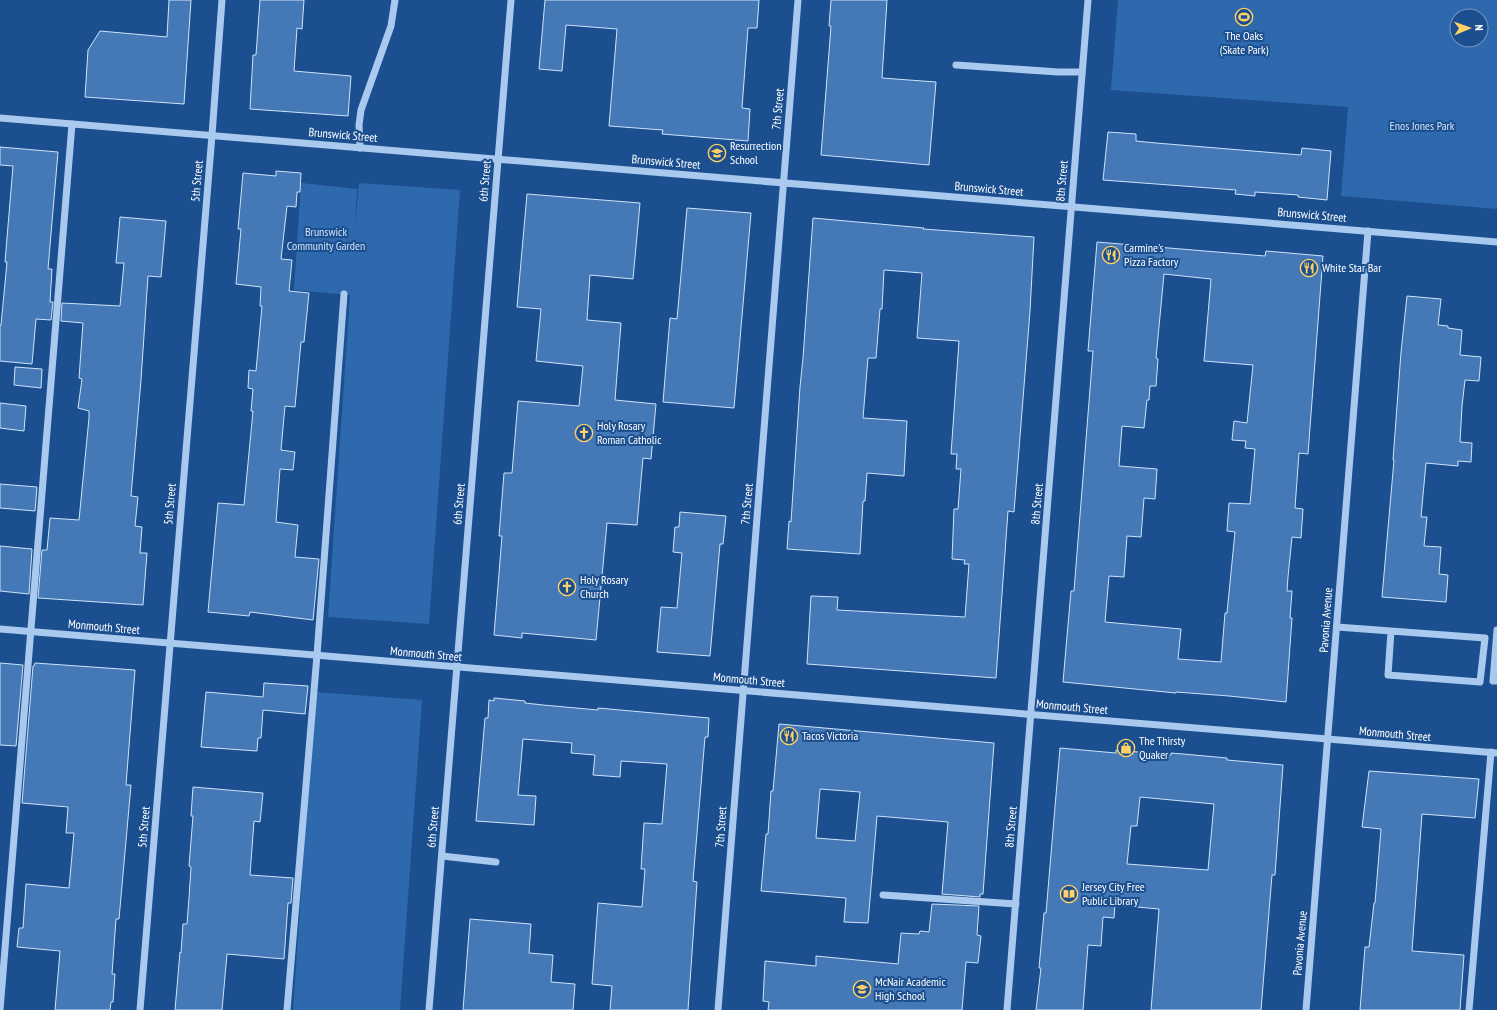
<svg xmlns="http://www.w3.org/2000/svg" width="1497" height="1010" font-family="'PT Sans Narrow',sans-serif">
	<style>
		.green { fill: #2e69ad; fill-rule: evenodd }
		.building { fill: #4478b7; stroke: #cfe3fa; fill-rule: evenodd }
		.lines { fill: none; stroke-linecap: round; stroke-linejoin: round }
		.minor { stroke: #a9c9ee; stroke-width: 7 }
		.labels { text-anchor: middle; stroke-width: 4; stroke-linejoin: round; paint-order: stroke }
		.poi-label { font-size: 12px; fill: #fff; stroke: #1b4f8f; text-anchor: start }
		.street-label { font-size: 12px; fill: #fff; stroke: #1b4f8f }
		.park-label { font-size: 12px; fill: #cfe3fa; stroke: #1b4f8f }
	</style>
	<rect width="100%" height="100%" fill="#1b4f8f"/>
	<g class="green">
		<path d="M1118,0H1497V209L1341,196L1348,107L1111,90ZM1457,16H1481V40H1457Z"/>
		<polygon points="301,183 357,189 355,230 359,183 460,190 429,624 328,617 350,295 294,290"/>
		<polygon points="315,692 422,700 400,1010 293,1010"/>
	</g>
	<g class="building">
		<polygon points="169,0 191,0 184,104 85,97 88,50 100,31 167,37"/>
		<polygon points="260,0 304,0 302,29 297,28 294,71 351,76 348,116 250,109 253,55 256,55"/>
		<polygon points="545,0 759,0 757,28 748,28 742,108 750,109 748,141 662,134 663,130 609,126 617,29 566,25 562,71 539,69"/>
		<polygon points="831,0 887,0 882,78 936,82 929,165 821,155 831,26 829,26"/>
		<polygon points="1108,132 1136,134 1136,141 1156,143 1301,155 1302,148 1331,151 1327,200 1298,197 1298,195 1255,192 1255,196 1235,194 1236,190 1103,180"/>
		<polygon points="0,147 58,152 48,269 52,269 50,302 53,302 51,320 36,319 32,364 0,361 0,325 1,325 7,262 5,262 13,166 0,165"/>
		<polygon points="276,171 301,173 300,192 297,192 296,207 287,206 281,259 292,260 289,291 309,293 304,342 301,342 295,407 285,406 281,450 295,452 293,470 280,469 276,522 298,525 295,557 319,559 313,620 250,612 249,616 208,612 218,503 244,505 253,411 251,411 253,389 248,388 249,370 256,371 262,306 260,306 261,287 236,284 241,229 238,229 243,173 276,176"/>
		<polygon points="527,194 640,203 633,279 590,275 587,320 621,323 615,400 656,404 651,459 643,458 637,525 607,523 596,640 522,633 522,638 494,635 502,536 499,536 504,473 512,473 518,401 579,406 583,366 536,361 541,309 517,307"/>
		<polygon points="687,208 751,213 734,408 663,402 670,318 677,319"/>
		<polygon points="120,217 166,221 161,277 148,276 141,380 131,496 138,497 135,526 142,527 140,553 147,553 143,605 38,598 42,550 47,550 50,518 79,520 89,418 89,411 78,408 82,379 79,378 83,323 61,321 62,303 120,306 124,263 116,263"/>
		<polygon points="813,218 924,228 923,229 1034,237 1030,311 1014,512 1008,511 996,678 807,664 811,596 838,597 837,610 965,617 969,564 964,564 965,560 952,559 954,509 958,509 961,469 956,469 957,454 951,454 959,341 917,338 922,273 884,270 882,309 880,309 876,358 868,358 863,418 907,421 904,476 867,473 865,501 863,501 860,554 787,549 789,521 791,522 800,387 803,358"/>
		<path d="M1097,242L1265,256L1266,251L1323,256L1308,454L1299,453L1295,508L1303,509L1301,538L1292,537L1288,577L1287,591H1292L1290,618H1292L1286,702L1229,696L1176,692V693L1063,682L1071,591H1074L1093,351H1088ZM1164,274L1211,279L1204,361L1253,365L1247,423L1234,421L1232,440L1246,441L1245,448L1255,449L1250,504L1229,503L1227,531L1235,532L1227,613H1225L1221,662L1178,659L1181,629L1105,622L1109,576L1124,577L1127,536L1141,537L1144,498L1155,499L1157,469L1119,466L1122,426L1144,428L1147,400H1149L1150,386H1156L1158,359L1156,358Z"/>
		<polygon points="1407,296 1441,299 1438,325 1448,326 1448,328 1462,330 1460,355 1481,357 1479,381 1465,380 1462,406 1460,442 1472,443 1471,462 1458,461 1458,466 1426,463 1421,517 1427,517 1424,546 1441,547 1439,574 1448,575 1446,602 1382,597 1394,460 1393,460 1401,352"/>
		<polygon points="15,367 42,369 41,388 14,385"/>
		<polygon points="0,403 26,406 24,431 0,428"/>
		<polygon points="0,484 37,487 35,511 0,508"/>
		<polygon points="680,512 726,516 723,544 720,544 710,656 657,652 661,607 677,608 682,553 673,552 675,527 679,527"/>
		<polygon points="0,546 32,549 29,594 0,591"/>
		<polygon points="0,663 23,665 16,746 0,745"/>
		<polygon points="35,663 135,670 126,785 131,785 119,919 116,919 112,974 115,974 113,1002 111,1002 110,1010 55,1010 60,951 17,947 19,928 23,928 26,884 69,888 74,833 66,833 68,807 22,803 33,666 34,666"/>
		<polygon points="264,683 308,686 305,714 263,710 261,738 258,738 257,751 201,747 206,692 263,697"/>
		<polygon points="494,698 525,701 525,703 543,705 598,710 598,708 709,718 708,737 705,737 693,881 697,882 688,1010 610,1010 612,986 592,984 598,903 642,907 645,869 641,869 644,823 662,824 667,764 621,761 620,777 593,775 595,755 571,753 572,743 523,739 518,795 536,796 534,825 476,821 485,718 488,718 489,700 494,701"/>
		<path d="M779,724L994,743L983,894H980V897L942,894L948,822L877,816L868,923L844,922L846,898L761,891L766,834H768L771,791H773ZM820,789L860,792L855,841L816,838Z"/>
		<path d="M1060,748L1116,753V750L1171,755V753L1183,754L1227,758V760L1283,765L1275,875H1272L1261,1010H1151L1159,909L1115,905L1114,918L1103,917L1101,946L1088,945L1083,1010H1036L1041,968H1039L1044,913H1046ZM1140,797L1214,804L1208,870L1127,864L1131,826H1137Z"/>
		<polygon points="1369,771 1479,779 1475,818 1422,814 1412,951 1464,955 1460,1010 1360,1010 1365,947 1369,947 1374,903 1375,903 1381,829 1362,827"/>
		<polygon points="193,787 263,793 260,822 254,821 250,875 293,878 291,903 288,903 284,959 227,954 222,1010 175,1010 180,952 181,953 183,924 187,924 189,898 191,867 189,866 193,816 191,816"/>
		<polygon points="932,904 979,906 977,935 981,936 978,963 966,962 962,1010 768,1010 769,1002 763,1001 765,961 816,966 816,956 898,964 901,933 919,934 920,931 929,932"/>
		<polygon points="470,919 531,924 529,953 553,955 551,982 575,984 573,1010 463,1010"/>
	</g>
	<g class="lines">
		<g class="minor">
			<polyline points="956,65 1058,72 1082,72"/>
			<polyline points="0,118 1497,242"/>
			<polyline points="360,148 359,125 361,110 391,26 395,0"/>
			<polyline points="1337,627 1485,638 1480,682 1388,675 1391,631"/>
			<polyline points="0,629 1497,753"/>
			<polyline points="1497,630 1493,681 1497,681"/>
			<polyline points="442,856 496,862"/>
			<polyline points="883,895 1016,904"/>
			<polyline points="0,1010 72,124"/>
			<polyline points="140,1010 212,135 222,0"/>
			<polyline points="287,1010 317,655 344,294"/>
			<polyline points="429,1010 511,0"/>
			<polyline points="718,1010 798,0"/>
			<polyline points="1007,1010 1088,0"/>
			<polyline points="1306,1010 1368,231"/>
			<polyline points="1469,1010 1491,752"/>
		</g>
	</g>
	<defs>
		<symbol id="stadium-ring" viewBox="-11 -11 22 22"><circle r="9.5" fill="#1b4f8f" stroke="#ffd166" stroke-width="1.5"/><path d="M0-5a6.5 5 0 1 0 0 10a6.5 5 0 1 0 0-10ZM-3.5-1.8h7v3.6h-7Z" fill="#ffd166"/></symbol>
		<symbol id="school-ring" viewBox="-11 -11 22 22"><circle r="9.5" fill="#1b4f8f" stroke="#ffd166" stroke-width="1.5"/><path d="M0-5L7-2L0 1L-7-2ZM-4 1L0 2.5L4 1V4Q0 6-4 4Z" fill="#ffd166"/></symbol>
		<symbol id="restaurant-ring" viewBox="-11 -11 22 22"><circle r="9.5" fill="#1b4f8f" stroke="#ffd166" stroke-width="1.5"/><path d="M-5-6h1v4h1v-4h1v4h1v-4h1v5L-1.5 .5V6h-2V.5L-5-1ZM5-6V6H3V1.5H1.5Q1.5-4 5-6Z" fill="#ffd166"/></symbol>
		<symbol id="church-ring" viewBox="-11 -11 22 22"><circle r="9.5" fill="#1b4f8f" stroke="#ffd166" stroke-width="1.5"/><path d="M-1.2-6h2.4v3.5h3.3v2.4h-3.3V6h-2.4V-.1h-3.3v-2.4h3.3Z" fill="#ffd166"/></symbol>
		<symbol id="shop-ring" viewBox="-11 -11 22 22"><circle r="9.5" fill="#1b4f8f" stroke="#ffd166" stroke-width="1.5"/><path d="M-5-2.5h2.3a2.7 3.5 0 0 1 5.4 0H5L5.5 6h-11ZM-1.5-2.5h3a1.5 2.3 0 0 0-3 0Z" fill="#ffd166"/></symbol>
		<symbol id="library-ring" viewBox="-11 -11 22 22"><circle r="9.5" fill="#1b4f8f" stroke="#ffd166" stroke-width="1.5"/><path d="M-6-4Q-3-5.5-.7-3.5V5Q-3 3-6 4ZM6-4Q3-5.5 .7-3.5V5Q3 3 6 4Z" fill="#ffd166"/></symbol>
	</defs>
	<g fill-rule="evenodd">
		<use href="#stadium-ring" x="1234" y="7" width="20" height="20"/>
		<use href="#school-ring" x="707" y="143" width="20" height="20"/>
		<use href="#restaurant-ring" x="1101" y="245" width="20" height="20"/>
		<use href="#restaurant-ring" x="1299" y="258" width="20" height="20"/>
		<use href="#church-ring" x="574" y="423" width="20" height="20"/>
		<use href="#church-ring" x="557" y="577" width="20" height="20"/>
		<use href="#restaurant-ring" x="779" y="726" width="20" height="20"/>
		<use href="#shop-ring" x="1116" y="738" width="20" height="20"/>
		<use href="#library-ring" x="1059" y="884" width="20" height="20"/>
		<use href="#school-ring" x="852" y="979" width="20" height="20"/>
	</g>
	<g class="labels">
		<g class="poi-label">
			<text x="1244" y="40" text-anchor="middle">The Oaks<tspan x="1244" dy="14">(Skate Park)</tspan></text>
			<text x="730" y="150">Resurrection<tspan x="730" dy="14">School</tspan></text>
			<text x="1124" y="252">Carmine's<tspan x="1124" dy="14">Pizza Factory</tspan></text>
			<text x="1322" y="272">White Star Bar</text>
			<text x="597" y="430">Holy Rosary<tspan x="597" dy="14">Roman Catholic</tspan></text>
			<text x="580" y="584">Holy Rosary<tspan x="580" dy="14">Church</tspan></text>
			<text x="802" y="740">Tacos Victoria</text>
			<text x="1139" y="745">The Thirsty<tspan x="1139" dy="14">Quaker</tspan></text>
			<text x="1082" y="891">Jersey City Free<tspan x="1082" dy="14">Public Library</tspan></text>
			<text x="875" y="986">McNair Academic<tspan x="875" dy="14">High School</tspan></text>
		</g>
		<g class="street-label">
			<text transform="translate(778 109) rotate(-85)" y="4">7th Street</text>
			<text transform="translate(343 135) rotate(5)" y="4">Brunswick Street</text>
			<text transform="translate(666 162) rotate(5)" y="4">Brunswick Street</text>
			<text transform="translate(197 181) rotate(-85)" y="4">5th Street</text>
			<text transform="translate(485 181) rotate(-85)" y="4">6th Street</text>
			<text transform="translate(1062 181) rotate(-85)" y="4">8th Street</text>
			<text transform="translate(989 189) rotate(5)" y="4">Brunswick Street</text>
			<text transform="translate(1312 215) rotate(5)" y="4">Brunswick Street</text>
			<text transform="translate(170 504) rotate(-85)" y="4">5th Street</text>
			<text transform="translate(459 504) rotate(-85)" y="4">6th Street</text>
			<text transform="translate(747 504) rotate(-85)" y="4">7th Street</text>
			<text transform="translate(1037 504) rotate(-85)" y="4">8th Street</text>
			<text transform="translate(1326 620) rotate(-86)" y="4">Pavonia Avenue</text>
			<text transform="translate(104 627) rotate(5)" y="4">Monmouth Street</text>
			<text transform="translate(426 654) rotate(5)" y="4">Monmouth Street</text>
			<text transform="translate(749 680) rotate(5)" y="4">Monmouth Street</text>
			<text transform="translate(1072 707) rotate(5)" y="4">Monmouth Street</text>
			<text transform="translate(1395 734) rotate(5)" y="4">Monmouth Street</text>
			<text transform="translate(144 827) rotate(-85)" y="4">5th Street</text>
			<text transform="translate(433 827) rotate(-85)" y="4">6th Street</text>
			<text transform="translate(721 827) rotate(-86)" y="4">7th Street</text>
			<text transform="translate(1011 827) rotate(-85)" y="4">8th Street</text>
			<text transform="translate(1300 943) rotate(-85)" y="4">Pavonia Avenue</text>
		</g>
		<g class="park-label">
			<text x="1422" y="130">Enos Jones Park</text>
			<text x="326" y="236">Brunswick<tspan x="326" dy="14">Community Garden</tspan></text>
		</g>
	</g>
	<g transform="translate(1469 28) rotate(88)"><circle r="19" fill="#1b4f8f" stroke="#7695bc"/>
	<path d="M0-3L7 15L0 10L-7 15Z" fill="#ffd166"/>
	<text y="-6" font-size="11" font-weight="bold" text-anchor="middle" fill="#ffffff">N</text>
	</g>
</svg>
